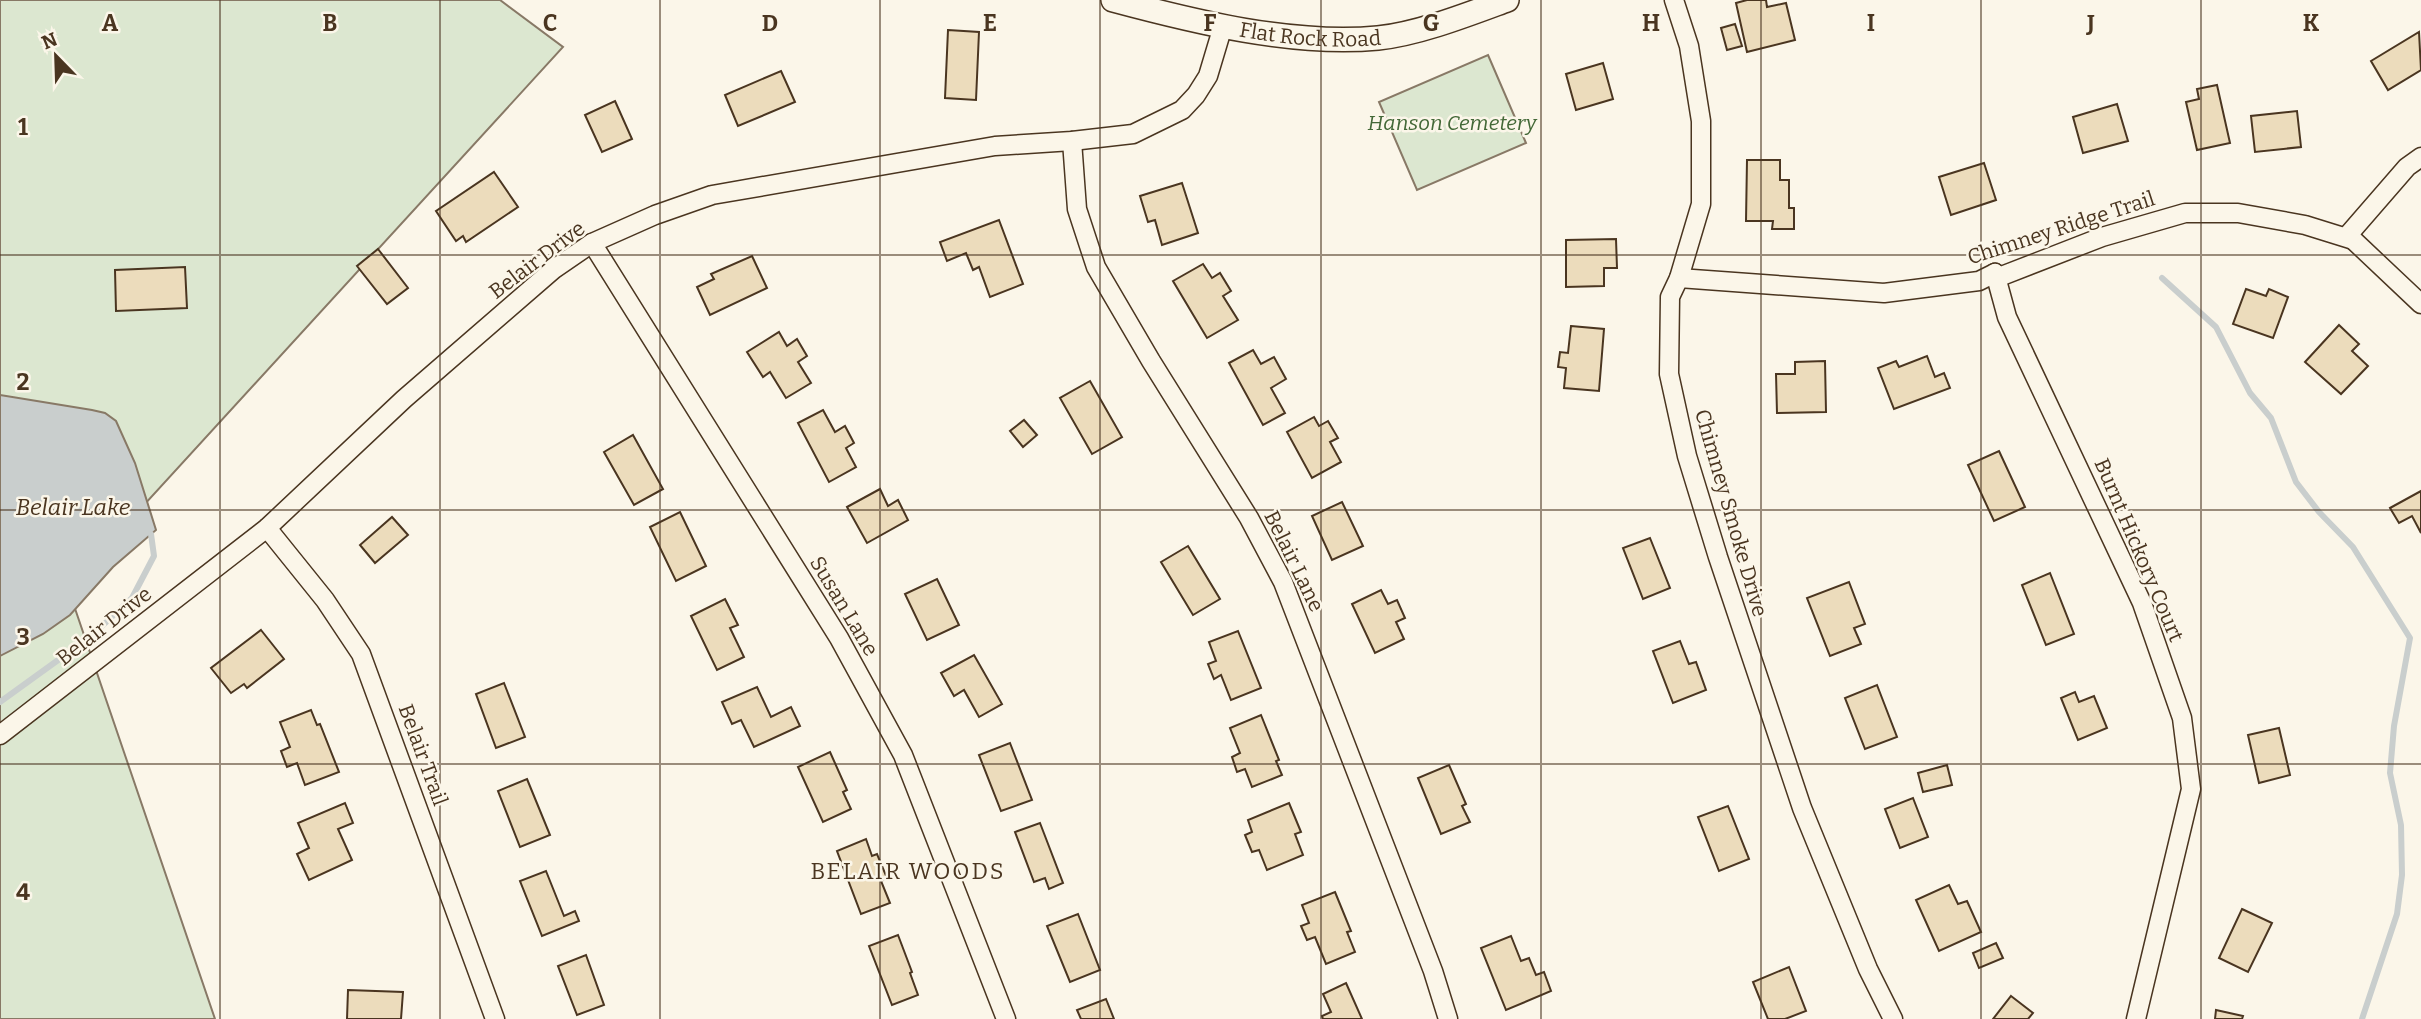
<svg xmlns="http://www.w3.org/2000/svg" width="2421" height="1019" font-family="Bitter,serif">
	<style>
		.green { fill: #dce7d0; stroke: #887966; stroke-width: 2 }
		.water { fill: #c9cecd; stroke: #887966; stroke-width: 2 }
		.lines { fill: none; stroke-linecap: round; stroke-linejoin: round }
		.stream { stroke: #c9cecd; stroke-width: 6 }
		.building { fill: #ecdcbc; stroke: #4a3520; stroke-width: 2 }
		.minor-casing { stroke: #4a3520; stroke-width: 21 }
		.tertiary-casing { stroke: #4a3520; stroke-width: 26 }
		.minor { stroke: #fbf6e9; stroke-width: 18 }
		.tertiary { stroke: #fbf6e9; stroke-width: 23 }
		.grid { fill: none; stroke: #4a3520; stroke-width: 2; stroke-opacity: 0.55 }
		.labels { text-anchor: middle; stroke-width: 5; stroke-linejoin: round; paint-order: stroke }
		.street-label { font-size: 21px; fill: #4a3520; stroke: #fbf6e9 }
		.park-label { font-size: 21px; font-style: italic; fill: #436837; stroke: #fbf6e9 }
		.water-label { font-size: 23px; font-style: italic; fill: #4a3520; stroke: #fbf6e9 }
		.neighbourhood-label { font-size: 23px; letter-spacing: 2px; fill: #4a3520; stroke: #fbf6e9 }
		.grid-label { font-size: 23px; text-anchor: middle; font-weight: bold; fill: #4a3520; stroke: #fbf6e9; stroke-width: 5; stroke-linejoin: round; paint-order: stroke }
	</style>
	<rect width="100%" height="100%" fill="#fbf6e9"/>
	<g class="green">
		<polygon points="0,0 500,0 563,47 68,588 215,1019 0,1019"/>
		<polygon points="1488,55 1526,143 1417,190 1379,102"/>
	</g>
	<polygon class="water" points="0,395 92,410 105,413 116,421 135,463 156,530 113,567 70,615 43,634 0,656"/>
	<g class="lines">
		<g class="stream">
			<polyline points="2162,278 2216,327 2250,393 2271,418 2296,482 2319,512 2353,547 2410,638 2394,726 2390,773 2401,825 2402,875 2397,914 2362,1019"/>
			<polyline points="0,702 90,637 132,598 154,556 151,534"/>
		</g>
	</g>
	<g class="building">
		<polygon points="1747,0 1766,0 1767,7 1786,3 1795,40 1747,52 1736,3"/>
		<polygon points="1735,24 1742,46 1727,50 1721,28"/>
		<polygon points="948,30 979,32 976,100 945,98"/>
		<polygon points="2419,32 2421,70 2388,90 2371,61"/>
		<polygon points="1603,63 1613,99 1576,110 1566,74"/>
		<polygon points="781,71 795,102 738,126 725,95"/>
		<polygon points="2217,85 2230,143 2197,150 2186,102 2199,99 2197,89"/>
		<polygon points="615,101 632,139 602,152 585,115"/>
		<polygon points="2117,104 2128,141 2083,153 2073,117"/>
		<polygon points="2297,111 2301,147 2255,152 2251,116"/>
		<polygon points="1747,160 1780,160 1780,180 1789,180 1789,208 1794,208 1794,229 1772,229 1773,221 1746,221"/>
		<polygon points="1984,163 1996,200 1951,215 1939,177"/>
		<polygon points="494,172 518,207 466,242 463,236 456,241 436,211"/>
		<polygon points="1182,183 1198,233 1162,245 1155,220 1148,222 1140,196"/>
		<polygon points="999,220 1023,284 990,297 979,267 973,270 966,253 947,261 940,242"/>
		<polygon points="1616,239 1617,268 1604,268 1604,286 1566,287 1566,240"/>
		<polygon points="378,249 408,288 387,304 357,266"/>
		<polygon points="752,256 767,288 710,315 697,287 714,279 711,274"/>
		<polygon points="1203,264 1212,278 1220,273 1231,291 1223,296 1238,320 1207,338 1173,281"/>
		<polygon points="185,267 187,308 116,311 115,270"/>
		<polygon points="2246,289 2266,296 2269,289 2288,297 2273,338 2233,324"/>
		<polygon points="2339,325 2359,344 2352,351 2368,366 2341,394 2305,362"/>
		<polygon points="1571,326 1604,329 1599,391 1564,388 1566,368 1558,367 1560,352 1568,353"/>
		<polygon points="779,332 787,346 797,339 807,356 798,362 811,383 786,398 770,372 763,377 747,352"/>
		<polygon points="1253,350 1261,364 1274,357 1286,379 1271,388 1285,413 1263,425 1229,363"/>
		<polygon points="1927,356 1935,377 1944,373 1950,388 1894,409 1878,368 1896,361 1899,367"/>
		<polygon points="1825,361 1826,412 1777,413 1776,374 1795,374 1795,362"/>
		<polygon points="1090,381 1122,437 1092,454 1060,398"/>
		<polygon points="823,410 835,432 845,426 854,443 846,448 856,467 829,482 798,423"/>
		<polygon points="1314,417 1319,426 1328,421 1338,438 1330,442 1341,462 1312,478 1287,432"/>
		<polygon points="1024,420 1037,435 1023,447 1010,431"/>
		<polygon points="633,435 663,489 634,505 604,452"/>
		<polygon points="1999,451 2025,507 1994,521 1968,465"/>
		<polygon points="880,489 888,506 898,500 908,520 867,543 847,507"/>
		<polygon points="2421,491 2421,533 2412,516 2399,523 2390,508"/>
		<polygon points="1342,502 1363,546 1332,560 1312,516"/>
		<polygon points="680,512 706,566 676,581 650,527"/>
		<polygon points="392,517 408,535 375,563 360,545"/>
		<polygon points="1650,538 1670,588 1643,599 1623,548"/>
		<polygon points="1188,546 1220,599 1193,615 1161,562"/>
		<polygon points="2050,573 2074,634 2046,645 2022,585"/>
		<polygon points="937,579 959,625 927,640 905,594"/>
		<polygon points="1849,582 1865,624 1854,628 1861,644 1830,656 1807,598"/>
		<polygon points="1381,590 1388,604 1397,600 1405,618 1396,622 1404,639 1375,653 1352,604"/>
		<polygon points="725,599 738,625 730,628 744,657 717,670 691,616"/>
		<polygon points="261,630 284,659 247,688 244,684 231,693 211,668"/>
		<polygon points="1238,631 1261,688 1231,700 1221,675 1214,679 1208,664 1216,661 1209,642"/>
		<polygon points="1680,641 1689,664 1696,662 1706,690 1673,703 1653,651"/>
		<polygon points="974,655 1002,704 979,717 964,690 954,696 941,673"/>
		<polygon points="504,683 525,737 496,748 476,694"/>
		<polygon points="1877,685 1897,737 1865,749 1845,698"/>
		<polygon points="757,687 771,717 791,707 800,726 754,747 741,720 732,724 722,702"/>
		<polygon points="2075,692 2079,702 2094,696 2107,728 2078,740 2061,698"/>
		<polygon points="311,710 317,725 320,724 339,772 305,785 297,763 287,767 281,751 290,747 280,722"/>
		<polygon points="1261,715 1279,760 1276,761 1282,775 1252,787 1245,769 1237,772 1232,757 1240,753 1230,728"/>
		<polygon points="2279,728 2290,775 2259,783 2248,735"/>
		<polygon points="1010,743 1032,800 1001,811 979,755"/>
		<polygon points="830,752 847,790 843,792 851,809 823,822 798,767"/>
		<polygon points="1449,765 1466,804 1462,806 1470,822 1441,834 1418,778"/>
		<polygon points="1947,765 1952,785 1923,792 1918,773"/>
		<polygon points="527,779 550,835 520,847 498,791"/>
		<polygon points="1913,798 1928,837 1900,848 1885,809"/>
		<polygon points="345,803 353,823 338,829 352,860 309,880 297,854 309,848 298,823"/>
		<polygon points="1289,803 1301,832 1295,834 1303,855 1267,870 1259,850 1252,852 1245,835 1252,832 1248,820"/>
		<polygon points="1728,806 1749,859 1719,871 1698,817"/>
		<polygon points="1040,823 1063,883 1049,889 1045,878 1034,882 1015,832"/>
		<polygon points="866,839 872,856 877,854 887,878 881,881 890,903 861,914 837,851"/>
		<polygon points="546,871 564,916 575,911 579,921 542,936 520,881"/>
		<polygon points="1949,885 1958,904 1967,901 1981,932 1939,951 1916,900"/>
		<polygon points="1335,892 1351,931 1347,932 1355,952 1326,964 1315,937 1307,940 1301,926 1309,923 1302,905"/>
		<polygon points="2242,909 2272,923 2248,972 2219,958"/>
		<polygon points="1078,914 1100,970 1070,982 1047,926"/>
		<polygon points="898,935 912,972 910,973 918,995 892,1005 869,946"/>
		<polygon points="1511,936 1521,961 1529,958 1536,975 1544,972 1551,991 1506,1010 1481,948"/>
		<polygon points="1996,943 2003,958 1979,968 1973,953"/>
		<polygon points="586,955 604,1005 577,1015 558,966"/>
		<polygon points="1789,967 1806,1011 1785,1019 1768,1019 1753,982"/>
		<polygon points="1346,983 1362,1019 1323,1019 1322,1016 1331,1012 1323,994"/>
		<polygon points="348,990 403,992 401,1019 347,1019"/>
		<polygon points="2011,996 2033,1013 2028,1019 1993,1019"/>
		<polygon points="1106,999 1114,1019 1081,1019 1077,1010"/>
		<polygon points="2216,1010 2243,1016 2242,1019 2215,1019"/>
	</g>
	<g class="lines">
		<defs>
			<g id="minor">
				<polyline points="1674,0 1689,46 1701,121 1701,204 1679,278 1670,297 1669,374 1687,456 1718,557 1802,808 1868,969 1893,1019"/>
				<polyline points="1072,141 1077,209 1096,267 1151,361 1249,518 1283,582 1433,971 1448,1019"/>
				<polyline points="2348,235 2421,304"/>
				<polyline points="592,243 839,638 903,755 1006,1019"/>
				<polyline points="1995,273 2007,317 2142,603 2182,718 2191,789 2136,1019"/>
				<polyline points="1679,278 1884,293 1979,281 1995,273 1999,277 2102,237 2185,213 2238,213 2305,225 2350,239 2348,235 2407,167 2421,157"/>
				<polyline points="267,528 325,600 361,654 495,1019"/>
				<polyline points="0,735 267,528 404,399 554,269 592,243 655,215 712,195 995,146 1072,141 1133,134 1182,110 1196,95 1208,76 1223,26"/>
			</g>
			<g id="tertiary">
				<path id="s1" d="M1113,0C1195,22 1293,46 1378,38C1418,34 1469,14 1507,0"/>
			</g>
		</defs>
		<use href="#minor" class="minor-casing"/>
		<use href="#tertiary" class="tertiary-casing"/>
		<use href="#minor" class="minor"/>
		<use href="#tertiary" class="tertiary"/>
	</g>
	<path class="grid" d="M220,0V1019M440,0V1019M660,0V1019M880,0V1019M1100,0V1019M1321,0V1019M1541,0V1019M1761,0V1019M1981,0V1019M2201,0V1019M0,255H2421M0,510H2421M0,764H2421"/>
	<g class="labels">
		<g class="street-label">
			<text dy="7" stroke="none"><textPath href="#s1" startOffset="201">Flat Rock Road</textPath></text>
			<text transform="translate(2061 228) rotate(-18)" y="7">Chimney Ridge Trail</text>
			<text transform="translate(537 260) rotate(-37)" y="7">Belair Drive</text>
			<text transform="translate(1731 513) rotate(74)" y="7">Chimney Smoke Drive</text>
			<text transform="translate(2139 550) rotate(67)" y="7">Burnt Hickory Court</text>
			<text transform="translate(1294 561) rotate(64)" y="7">Belair Lane</text>
			<text transform="translate(844 606) rotate(59)" y="7">Susan Lane</text>
			<text transform="translate(104 626) rotate(-38)" y="7">Belair Drive</text>
			<text transform="translate(423 755) rotate(70)" y="7">Belair Trail</text>
		</g>
		<g class="park-label">
			<text x="1452" y="130">Hanson Cemetery</text>
		</g>
		<g class="water-label">
			<text x="73" y="515">Belair Lake</text>
		</g>
		<g class="neighbourhood-label">
			<text x="908" y="879">BELAIR WOODS</text>
		</g>
	</g>
	<g class="grid-label">
		<text x="110" y="31">A</text>
		<text x="330" y="31">B</text>
		<text x="550" y="31">C</text>
		<text x="770" y="31">D</text>
		<text x="990" y="31">E</text>
		<text x="1210" y="31">F</text>
		<text x="1431" y="31">G</text>
		<text x="1651" y="31">H</text>
		<text x="1871" y="31">I</text>
		<text x="2091" y="31">J</text>
		<text x="2311" y="31">K</text>
		<text x="23" y="135">1</text>
		<text x="23" y="390">2</text>
		<text x="23" y="645">3</text>
		<text x="23" y="900">4</text>
	</g>
	<g transform="translate(56 56) rotate(337)" stroke="#fbf6e9" stroke-width="5" paint-order="stroke">
	<path d="M0-5L12 26L0 18L-12 26Z" fill="#4a3520"/>
	<text y="-10" font-size="19" font-weight="bold" text-anchor="middle" fill="#4a3520">N</text>
	</g>
</svg>
